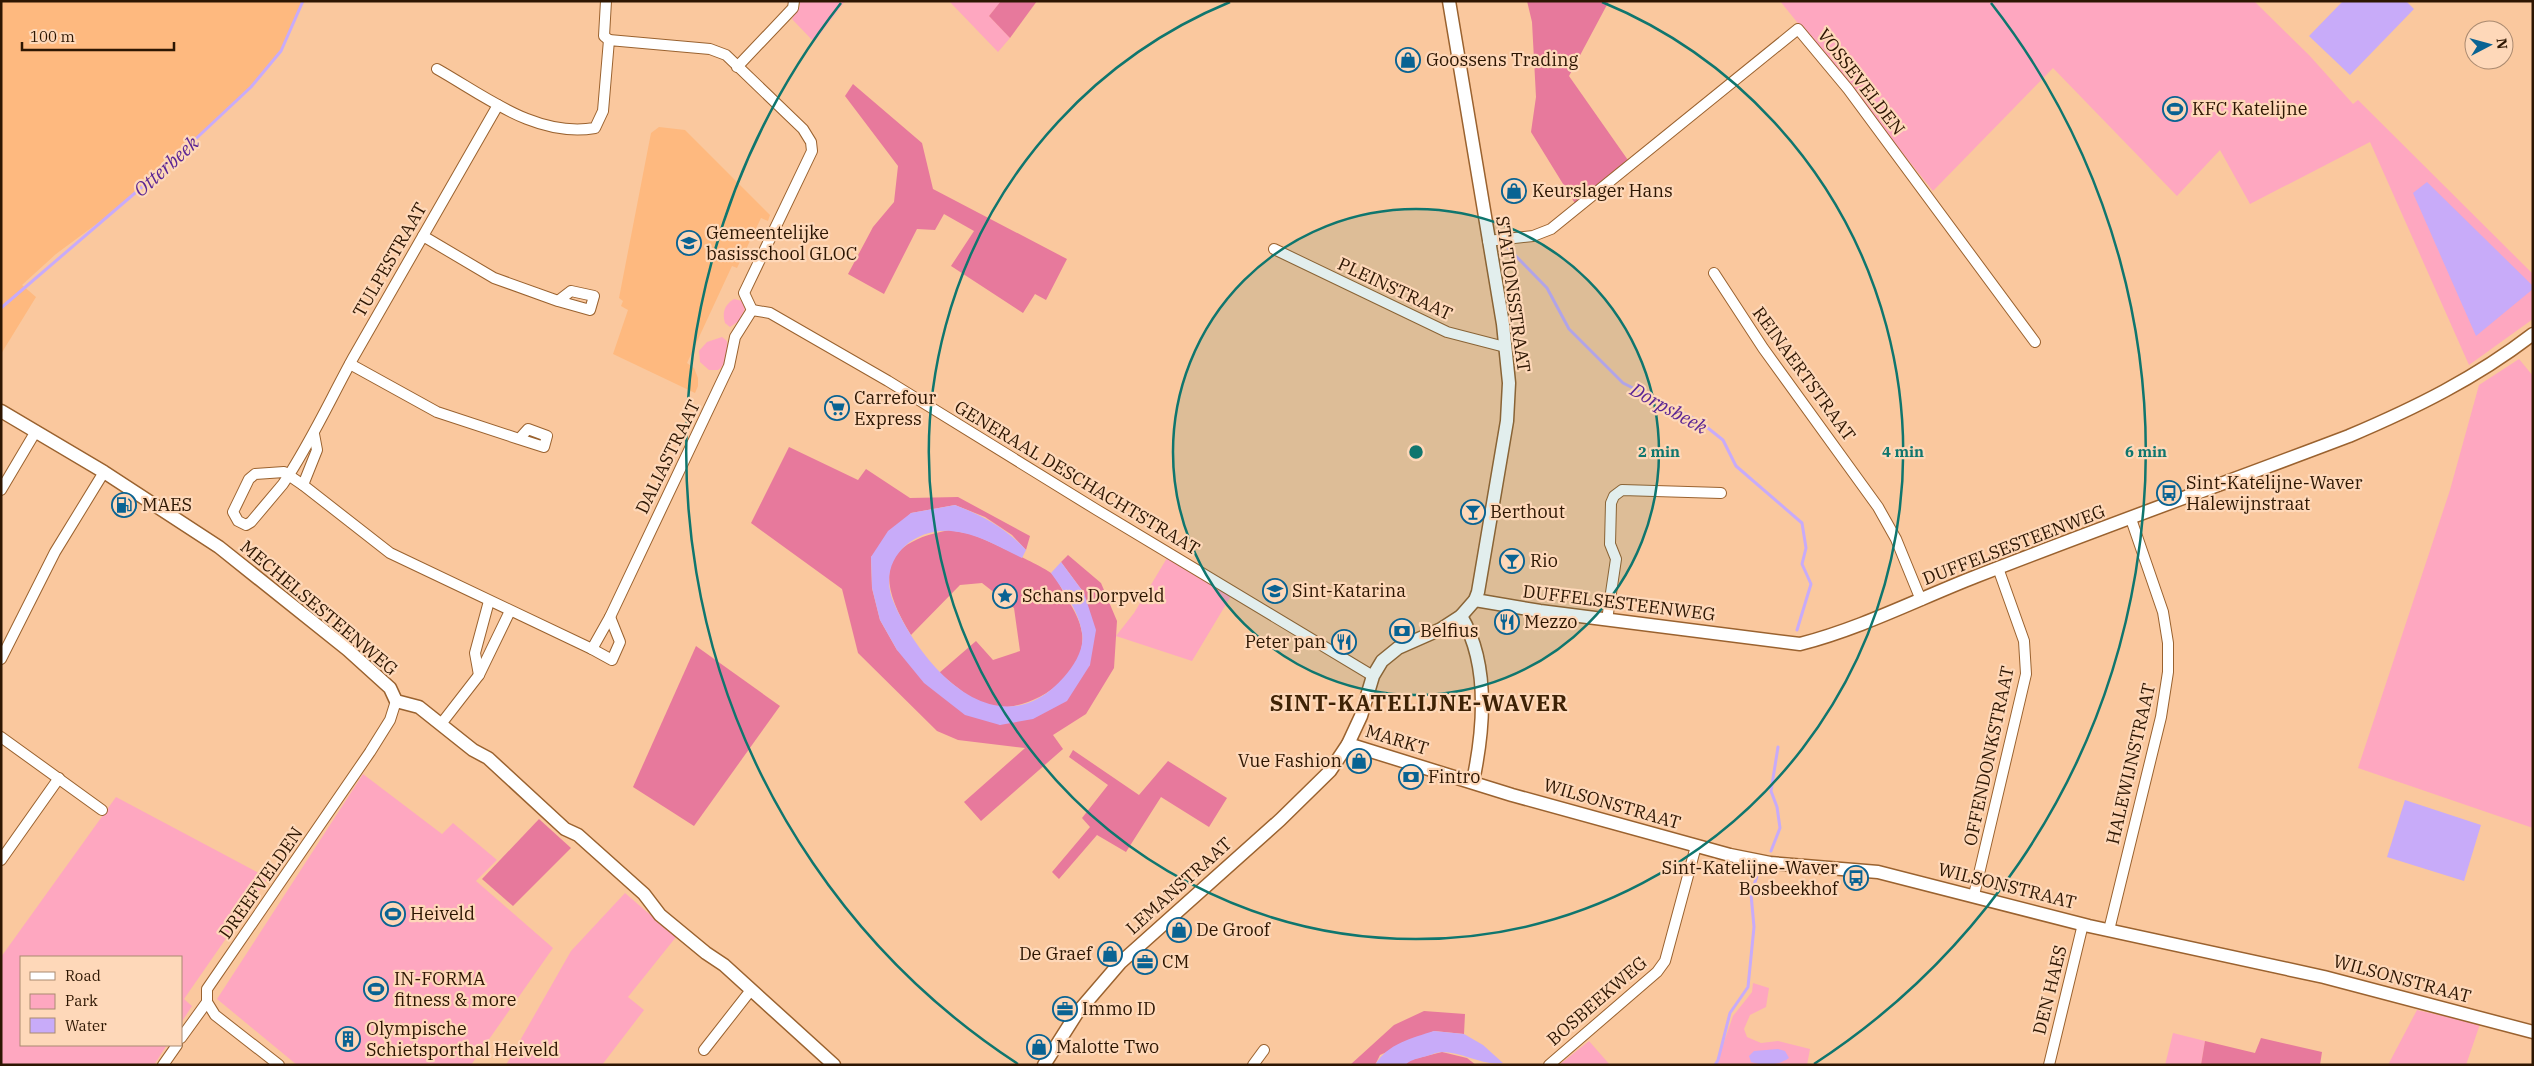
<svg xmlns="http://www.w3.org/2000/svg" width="2534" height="1066" font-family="'IBM Plex Serif',serif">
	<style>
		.built { fill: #feb97f }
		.green { fill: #fea7c0 }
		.forest { fill: #e7799c }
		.water { fill: #c8abf9 }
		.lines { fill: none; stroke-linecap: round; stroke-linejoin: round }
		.stream { stroke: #c8abf9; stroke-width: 3 }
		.minor-casing { stroke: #9a622f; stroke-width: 12 }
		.tertiary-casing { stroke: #9a622f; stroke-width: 15 }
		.minor { stroke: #fff; stroke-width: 10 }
		.tertiary { stroke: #fff; stroke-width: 12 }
		.ring { fill: none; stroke: #0f766e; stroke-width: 2.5 }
		.labels { text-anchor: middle; stroke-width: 4.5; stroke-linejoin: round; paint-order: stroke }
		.poi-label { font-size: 18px; fill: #2d1602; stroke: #fed8b9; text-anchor: start }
		.street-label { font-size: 18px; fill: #2d1602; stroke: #fed8b9 }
		.water-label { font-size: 19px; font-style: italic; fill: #5b2594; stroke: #fed8b9 }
		.district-label { font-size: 22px; font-weight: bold; letter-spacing: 1px; fill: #3e2205; stroke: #fed8b9 }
		.centre { fill: #0f766e; stroke: #fed8b9; stroke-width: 2.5 }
		.ring-label { font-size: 15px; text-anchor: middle; font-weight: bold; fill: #0f766e; stroke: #fed8b9; stroke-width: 4.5; stroke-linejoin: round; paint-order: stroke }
	</style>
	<rect width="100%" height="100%" fill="#fac89e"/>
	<g class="built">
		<polygon points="1,1 302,1 281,51 251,87 170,163 122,205 56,254 22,285 36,297 1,354"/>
		<polygon points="659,127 685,130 770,215 768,221 761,218 737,268 732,266 687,363 694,368 698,378 698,386 695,393 613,354 628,310 621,306 623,301 619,298 651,133"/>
	</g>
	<g class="green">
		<polygon points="800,1 845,1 814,42 792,19 800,6"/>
		<polygon points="949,1 1001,1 989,16 1010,38 998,52"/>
		<polygon points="1780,1 2254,1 2309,55 2353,104 2358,100 2533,274 2533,319 2469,365 2370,142 2250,204 2220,150 2177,196 2053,68 1933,191"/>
		<path d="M734,299L742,301L745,309L739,321L730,327L725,323C722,313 724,305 734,299Z"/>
		<path d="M722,337L727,341C729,350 727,364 718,370H709L700,362L699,351L707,342Z"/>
		<polygon points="2519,359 2533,376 2533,828 2358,768 2450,490 2479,385"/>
		<polygon points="1167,558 1231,596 1192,661 1116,636 1134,613"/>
		<polygon points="363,774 442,834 453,823 497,860 476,881 553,948 471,1065 297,1065 217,999"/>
		<polygon points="116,797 268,878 184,999 192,1006 181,1023 181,957 21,957 21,1045 167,1045 154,1065 1,1065 1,957"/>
		<polygon points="625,893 676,937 628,997 644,1010 602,1065 506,1065 571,951"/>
		<polygon points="1753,983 1769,988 1766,1007 1750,1015 1744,1029 1747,1037 1761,1043 1778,1041 1810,1049 1807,1065 1716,1065 1733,1016 1752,992"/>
		<polygon points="2417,1010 2480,1024 2466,1065 2388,1065"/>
		<polygon points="2173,1033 2205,1041 2201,1065 2165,1065"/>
		<polygon points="1589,1041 1610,1065 1559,1065"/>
	</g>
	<g class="forest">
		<polygon points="1001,1 1037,1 1010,38 989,16"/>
		<polygon points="1527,1 1609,1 1569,76 1630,163 1576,205 1531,132 1536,97 1532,22"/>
		<polygon points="853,84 922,143 933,189 1067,259 1046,300 1035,294 1023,313 951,266 974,231 944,214 935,230 917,229 884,294 848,274 873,227 894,202 898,166 845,96"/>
		<polygon points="789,447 858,480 866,469 910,498 958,497 1030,536 1026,550 1012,535 985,517 955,505 911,513 871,557 872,588 880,620 897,650 1000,725 1090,665 1084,593 1061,562 1068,555 1101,583 1117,621 1114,668 1086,714 1053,735 1063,749 981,821 964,802 1025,748 958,740 937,731 858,653 842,589 751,523"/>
		<path d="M950,530C957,532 965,532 973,535C983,538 1044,567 1051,573C1057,578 1061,588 1065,595C1072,607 1080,619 1082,633C1088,675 1031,712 993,707C974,704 954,684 939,673L976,641L993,660L1020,651L1014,608L982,583L960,585L911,635C876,579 879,542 950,530Z"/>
		<polygon points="696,646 780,706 694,826 633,787"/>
		<polygon points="1073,750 1139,795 1168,761 1227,798 1209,827 1161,797 1126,852 1097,835 1059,879 1052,872 1090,827 1082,818 1108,785 1069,757"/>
		<polygon points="539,819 571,848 513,906 482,879"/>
		<polygon points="1424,1011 1465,1014 1464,1034 1434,1031 1380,1055 1375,1065 1350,1065 1394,1025"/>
		<polygon points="2261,1038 2322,1052 2320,1065 2201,1065 2205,1041 2255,1053"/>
		<polygon points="1442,1052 1467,1058 1476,1065 1405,1065 1410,1060"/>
	</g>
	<g class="water">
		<polygon points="2343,1 2406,1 2414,9 2350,75 2309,36"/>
		<polygon points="2427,182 2533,286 2533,289 2476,336 2413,193"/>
		<path d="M955,505C983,516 1006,528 1026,550L1022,558C999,547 977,533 951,531C910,528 876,563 894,603C922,668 998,752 1064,677C1074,666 1085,648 1082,633C1079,611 1063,590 1051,573L1061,562L1084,593L1096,630L1090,665L1067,701L1033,719L1000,725L965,715L924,683L897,650L880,620L872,588L871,557L888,531L911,513Z"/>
		<polygon points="2405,800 2481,825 2464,881 2387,857"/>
		<path d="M1434,1031L1464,1034L1483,1045L1503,1063C1483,1066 1462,1052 1442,1052C1436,1052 1429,1056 1423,1057C1416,1059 1410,1060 1405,1065H1375C1387,1044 1412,1038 1434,1031Z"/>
		<path d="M1778,1049L1785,1051L1789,1058C1777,1066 1763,1066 1751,1062L1749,1056L1754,1051Z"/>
	</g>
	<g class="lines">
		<g class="stream">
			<polyline points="1508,248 1547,288 1569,329 1623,383 1699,421 1723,440 1736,466 1802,523 1806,548 1802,564 1811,584 1797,630"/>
			<polyline points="1,308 170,163 251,87 281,51 303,1"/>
			<polyline points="1771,851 1780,828 1777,807 1771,791 1778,747"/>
			<polyline points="1715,1065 1718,1060 1730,1013 1748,987 1754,927 1751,894 1758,873"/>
		</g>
		<defs>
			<g id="minor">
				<polyline points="606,1 604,36 609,40"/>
				<polyline points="737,67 793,8 794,1"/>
				<path d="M437,69C485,96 536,138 595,128L603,111L609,40L710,49L726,55L803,129L811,142L812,151L744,293L752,310"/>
				<path d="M498,105C450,189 401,274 353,358C330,400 310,444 283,484L251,522L246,525L238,521L233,512L249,479L255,474L284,472L303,485L390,553L592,649L610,617L729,366L735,337L752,310"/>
				<polyline points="423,236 494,278 558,301 571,291 594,296 590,310 558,301"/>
				<polyline points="1488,241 1533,236 1551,229 1798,29 1848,89 2035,342"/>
				<polyline points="1274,249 1447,332 1505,347"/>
				<polyline points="1714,273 1763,348 1878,507 1896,539 1921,600"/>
				<polyline points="752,310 770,313 888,381 1097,510 1373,676"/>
				<polyline points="350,364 437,412 519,439 528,429 547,436 544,447 519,439"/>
				<polyline points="303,485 317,450 314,434"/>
				<polyline points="1,490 36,431"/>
				<polyline points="1607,620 1616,559 1610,544 1611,503 1614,496 1622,490 1721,493"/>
				<polyline points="592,649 612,660 620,642 610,617"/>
				<polyline points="1,659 55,552 104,472"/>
				<polyline points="479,675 475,653 489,601"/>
				<polyline points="441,724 479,675 510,611"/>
				<polyline points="1,737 102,810"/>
				<polyline points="1,860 59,778"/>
				<polyline points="1974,895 2026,674 2024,641 1998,568"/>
				<polyline points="2109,930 2161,717 2168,672 2168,643 2163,612 2131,519"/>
				<polyline points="181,1038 207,1002"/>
				<polyline points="704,1050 751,990"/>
				<polyline points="163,1065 177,1045"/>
				<polyline points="279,1065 215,1015 207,1002 207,989 370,752 390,720 396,701"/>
				<polyline points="1253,1065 1264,1050"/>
				<polyline points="1549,1065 1657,972 1665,961 1696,846"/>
				<polyline points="2049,1065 2083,924"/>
			</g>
			<g id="tertiary">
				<polyline points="1,411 104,472 219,547 348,650 390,688 396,701 419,707 473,750 488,758 565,829 578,835 644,894 660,915 706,953 724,965 834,1065"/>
				<path d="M1475,600L1540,611L1800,644C1862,628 1918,599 1977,576C2100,528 2225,483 2349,436C2415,408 2476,378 2533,334"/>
				<path d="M1461,616C1490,664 1484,729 1473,781"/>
				<polyline points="1348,744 1512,795 1730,855 1770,863 1878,872 2089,926 2324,977 2533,1032"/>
				<polyline points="1044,1065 1077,1013 1120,963 1280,820 1330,771 1348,744 1361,716 1373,676 1382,661 1398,648 1441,629 1461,616 1475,600 1478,592 1507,421 1509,383 1503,324 1449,1"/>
			</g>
		</defs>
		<use href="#minor" class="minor-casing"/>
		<use href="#tertiary" class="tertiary-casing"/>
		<use href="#minor" class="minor"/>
		<use href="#tertiary" class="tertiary"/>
	</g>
	<circle cx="1416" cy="452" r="243" fill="#0f766e" fill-opacity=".12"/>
	<g class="ring">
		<circle cx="1416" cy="452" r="243"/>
		<path d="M1602 2A487 487 0 1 1 1230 2"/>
		<path d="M1018 1064A730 730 0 0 1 841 3M1991 3A730 730 0 0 1 1814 1064"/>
	</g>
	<defs>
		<symbol id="shop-ring" viewBox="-11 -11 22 22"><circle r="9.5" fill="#fed8b9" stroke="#096393" stroke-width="1.5"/><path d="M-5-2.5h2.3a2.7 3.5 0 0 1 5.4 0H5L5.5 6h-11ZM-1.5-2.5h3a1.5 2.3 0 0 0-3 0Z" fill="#096393"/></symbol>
		<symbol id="stadium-ring" viewBox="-11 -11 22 22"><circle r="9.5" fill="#fed8b9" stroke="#096393" stroke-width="1.5"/><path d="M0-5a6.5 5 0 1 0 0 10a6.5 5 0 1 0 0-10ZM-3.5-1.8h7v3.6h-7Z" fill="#096393"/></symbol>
		<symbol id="school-ring" viewBox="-11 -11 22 22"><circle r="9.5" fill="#fed8b9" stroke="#096393" stroke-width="1.5"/><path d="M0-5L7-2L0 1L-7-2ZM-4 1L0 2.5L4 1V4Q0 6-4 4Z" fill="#096393"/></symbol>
		<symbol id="supermarket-ring" viewBox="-11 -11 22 22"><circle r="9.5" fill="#fed8b9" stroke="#096393" stroke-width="1.5"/><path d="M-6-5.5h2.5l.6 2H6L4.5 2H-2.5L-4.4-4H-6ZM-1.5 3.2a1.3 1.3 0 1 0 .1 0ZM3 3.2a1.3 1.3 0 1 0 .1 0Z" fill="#096393"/></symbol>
		<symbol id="bus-ring" viewBox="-11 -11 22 22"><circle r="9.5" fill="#fed8b9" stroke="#096393" stroke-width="1.5"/><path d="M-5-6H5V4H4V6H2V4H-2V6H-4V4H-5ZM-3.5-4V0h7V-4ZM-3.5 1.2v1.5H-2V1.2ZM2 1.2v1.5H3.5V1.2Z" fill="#096393"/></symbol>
		<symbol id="fuel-ring" viewBox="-11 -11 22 22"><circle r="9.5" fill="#fed8b9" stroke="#096393" stroke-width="1.5"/><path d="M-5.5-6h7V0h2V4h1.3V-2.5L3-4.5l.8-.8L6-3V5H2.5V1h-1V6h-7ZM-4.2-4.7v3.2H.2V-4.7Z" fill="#096393"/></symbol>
		<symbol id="bar-ring" viewBox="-11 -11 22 22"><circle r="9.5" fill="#fed8b9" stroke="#096393" stroke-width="1.5"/><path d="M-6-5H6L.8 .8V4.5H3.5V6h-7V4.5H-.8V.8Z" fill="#096393"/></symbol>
		<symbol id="sight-ring" viewBox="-11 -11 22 22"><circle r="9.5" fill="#fed8b9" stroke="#096393" stroke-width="1.5"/><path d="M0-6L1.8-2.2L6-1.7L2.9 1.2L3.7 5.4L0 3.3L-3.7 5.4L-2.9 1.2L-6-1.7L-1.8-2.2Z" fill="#096393"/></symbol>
		<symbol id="restaurant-ring" viewBox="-11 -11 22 22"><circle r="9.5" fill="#fed8b9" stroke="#096393" stroke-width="1.5"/><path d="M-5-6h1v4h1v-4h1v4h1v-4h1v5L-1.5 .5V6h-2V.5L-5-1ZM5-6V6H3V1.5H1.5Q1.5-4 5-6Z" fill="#096393"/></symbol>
		<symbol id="bank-ring" viewBox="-11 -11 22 22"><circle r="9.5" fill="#fed8b9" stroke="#096393" stroke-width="1.5"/><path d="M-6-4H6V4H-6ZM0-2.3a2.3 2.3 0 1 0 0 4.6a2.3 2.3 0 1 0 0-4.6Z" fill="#096393"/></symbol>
		<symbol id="office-ring" viewBox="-11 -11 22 22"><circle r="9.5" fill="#fed8b9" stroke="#096393" stroke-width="1.5"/><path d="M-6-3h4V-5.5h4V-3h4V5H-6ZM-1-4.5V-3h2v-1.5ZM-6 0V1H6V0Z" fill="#096393"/></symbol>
		<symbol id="building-ring" viewBox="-11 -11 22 22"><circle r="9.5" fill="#fed8b9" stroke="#096393" stroke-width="1.5"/><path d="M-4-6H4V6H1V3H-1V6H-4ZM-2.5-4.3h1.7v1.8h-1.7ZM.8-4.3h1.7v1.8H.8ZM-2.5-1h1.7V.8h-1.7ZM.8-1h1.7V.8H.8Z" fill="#096393"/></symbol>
	</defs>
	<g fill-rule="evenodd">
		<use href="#shop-ring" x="1394" y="46" width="28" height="28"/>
		<use href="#stadium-ring" x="2161" y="95" width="28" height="28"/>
		<use href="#shop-ring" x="1500" y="177" width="28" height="28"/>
		<use href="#school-ring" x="675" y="229" width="28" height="28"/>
		<use href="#supermarket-ring" x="823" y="394" width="28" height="28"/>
		<use href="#bus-ring" x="2155" y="479" width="28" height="28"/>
		<use href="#fuel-ring" x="110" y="491" width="28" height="28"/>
		<use href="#bar-ring" x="1459" y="498" width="28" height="28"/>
		<use href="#bar-ring" x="1498" y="547" width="28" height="28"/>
		<use href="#school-ring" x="1261" y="577" width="28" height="28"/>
		<use href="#sight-ring" x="991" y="582" width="28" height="28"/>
		<use href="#restaurant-ring" x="1493" y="608" width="28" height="28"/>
		<use href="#bank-ring" x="1388" y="617" width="28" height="28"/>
		<use href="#restaurant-ring" x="1330" y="628" width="28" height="28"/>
		<use href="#shop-ring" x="1345" y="747" width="28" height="28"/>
		<use href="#bank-ring" x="1397" y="763" width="28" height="28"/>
		<use href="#bus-ring" x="1842" y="864" width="28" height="28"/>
		<use href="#stadium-ring" x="379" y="900" width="28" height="28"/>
		<use href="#shop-ring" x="1165" y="916" width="28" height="28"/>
		<use href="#shop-ring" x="1096" y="940" width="28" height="28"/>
		<use href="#office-ring" x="1131" y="948" width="28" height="28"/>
		<use href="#stadium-ring" x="362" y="975" width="28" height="28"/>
		<use href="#office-ring" x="1051" y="995" width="28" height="28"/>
		<use href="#building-ring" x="334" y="1025" width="28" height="28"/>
		<use href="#shop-ring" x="1025" y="1033" width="28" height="28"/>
	</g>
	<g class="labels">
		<g class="poi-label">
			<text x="1426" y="66">Goossens Trading</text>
			<text x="2192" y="115">KFC Katelijne</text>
			<text x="1532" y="197">Keurslager Hans</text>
			<text x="706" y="239">Gemeentelijke<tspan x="706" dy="21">basisschool GLOC</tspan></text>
			<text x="854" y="404">Carrefour<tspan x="854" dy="21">Express</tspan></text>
			<text x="2186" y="489">Sint-Katelijne-Waver<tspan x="2186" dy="21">Halewijnstraat</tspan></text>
			<text x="142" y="511">MAES</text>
			<text x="1490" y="518">Berthout</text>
			<text x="1530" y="567">Rio</text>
			<text x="1292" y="597">Sint-Katarina</text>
			<text x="1022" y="602">Schans Dorpveld</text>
			<text x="1524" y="628">Mezzo</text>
			<text x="1420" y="637">Belfius</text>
			<text x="1326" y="648" text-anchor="end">Peter pan</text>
			<text x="1342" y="767" text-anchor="end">Vue Fashion</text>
			<text x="1428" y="783">Fintro</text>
			<text x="1838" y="874" text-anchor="end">Sint-Katelijne-Waver<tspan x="1838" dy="21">Bosbeekhof</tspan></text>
			<text x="410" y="920">Heiveld</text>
			<text x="1196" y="936">De Groof</text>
			<text x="1092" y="960" text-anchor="end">De Graef</text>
			<text x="1162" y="968">CM</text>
			<text x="394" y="985">IN-FORMA<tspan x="394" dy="21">fitness &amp; more</tspan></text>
			<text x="1082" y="1015">Immo ID</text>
			<text x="366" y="1035">Olympische<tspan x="366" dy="21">Schietsporthal Heiveld</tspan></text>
			<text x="1056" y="1053">Malotte Two</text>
		</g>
		<g class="street-label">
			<text transform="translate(1861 82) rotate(52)" y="6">VOSSEVELDEN</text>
			<text transform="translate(390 260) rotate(-60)" y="6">TULPESTRAAT</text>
			<text transform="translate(1395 289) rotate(25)" y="6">PLEINSTRAAT</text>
			<text transform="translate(1513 294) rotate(82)" y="6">STATIONSSTRAAT</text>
			<text transform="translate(1804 374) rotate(54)" y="6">REINAERTSTRAAT</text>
			<text transform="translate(668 457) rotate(-64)" y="6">DALIASTRAAT</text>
			<text transform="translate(1077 478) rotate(31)" y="6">GENERAAL DESCHACHTSTRAAT</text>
			<text transform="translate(2014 545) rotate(-21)" y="6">DUFFELSESTEENWEG</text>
			<text transform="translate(1619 603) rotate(7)" y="6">DUFFELSESTEENWEG</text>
			<text transform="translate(319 608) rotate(40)" y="6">MECHELSESTEENWEG</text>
			<text transform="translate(1397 740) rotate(17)" y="6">MARKT</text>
			<text transform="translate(1989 756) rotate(-78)" y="6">OFFENDONKSTRAAT</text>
			<text transform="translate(2131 764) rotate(-77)" y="6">HALEWIJNSTRAAT</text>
			<text transform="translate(1612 804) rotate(16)" y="6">WILSONSTRAAT</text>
			<text transform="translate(261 883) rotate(-55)" y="6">DREEFVELDEN</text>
			<text transform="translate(1179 886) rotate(-42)" y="6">LEMANSTRAAT</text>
			<text transform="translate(2007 886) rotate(14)" y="6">WILSONSTRAAT</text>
			<text transform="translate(2402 979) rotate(15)" y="6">WILSONSTRAAT</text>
			<text transform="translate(2050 990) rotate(-76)" y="6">DEN HAES</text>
			<text transform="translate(1597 1001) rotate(-41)" y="6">BOSBEEKWEG</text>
		</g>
		<g class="water-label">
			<text transform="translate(166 166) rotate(-42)" y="7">Otterbeek</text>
			<text transform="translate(1669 408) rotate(29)" y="7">Dorpsbeek</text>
		</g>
		<g class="district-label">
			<text x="1419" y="711">SINT-KATELIJNE-WAVER</text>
		</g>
	</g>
	<circle cx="1416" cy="452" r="8" class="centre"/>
	<g class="ring-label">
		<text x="1659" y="457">2 min</text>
		<text x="1903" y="457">4 min</text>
		<text x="2146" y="457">6 min</text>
	</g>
	<rect width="2534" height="1066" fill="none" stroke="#2d1602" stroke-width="5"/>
	<rect x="20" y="956" width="162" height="90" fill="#fed8b9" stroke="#aa8a70"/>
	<rect x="30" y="972" width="25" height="8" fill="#ffffff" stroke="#aa8a70"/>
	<text x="65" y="981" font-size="15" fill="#2d1602">Road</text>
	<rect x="30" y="994" width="25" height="15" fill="#fea7c0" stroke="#aa8a70"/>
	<text x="65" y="1006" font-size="15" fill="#2d1602">Park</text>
	<rect x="30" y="1018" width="25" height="15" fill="#c8abf9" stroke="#aa8a70"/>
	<text x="65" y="1031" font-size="15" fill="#2d1602">Water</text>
	<g transform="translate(2489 45) rotate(84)"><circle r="24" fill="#fed8b9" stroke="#aa8a70"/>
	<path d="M0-4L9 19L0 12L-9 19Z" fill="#096393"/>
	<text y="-8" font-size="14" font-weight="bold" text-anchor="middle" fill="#2d1602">N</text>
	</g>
	<path d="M22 42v8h152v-8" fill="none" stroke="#2d1602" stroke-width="2.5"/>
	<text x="30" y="42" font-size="15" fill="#2d1602" stroke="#fed8b9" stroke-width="4" paint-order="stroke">100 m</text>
</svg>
